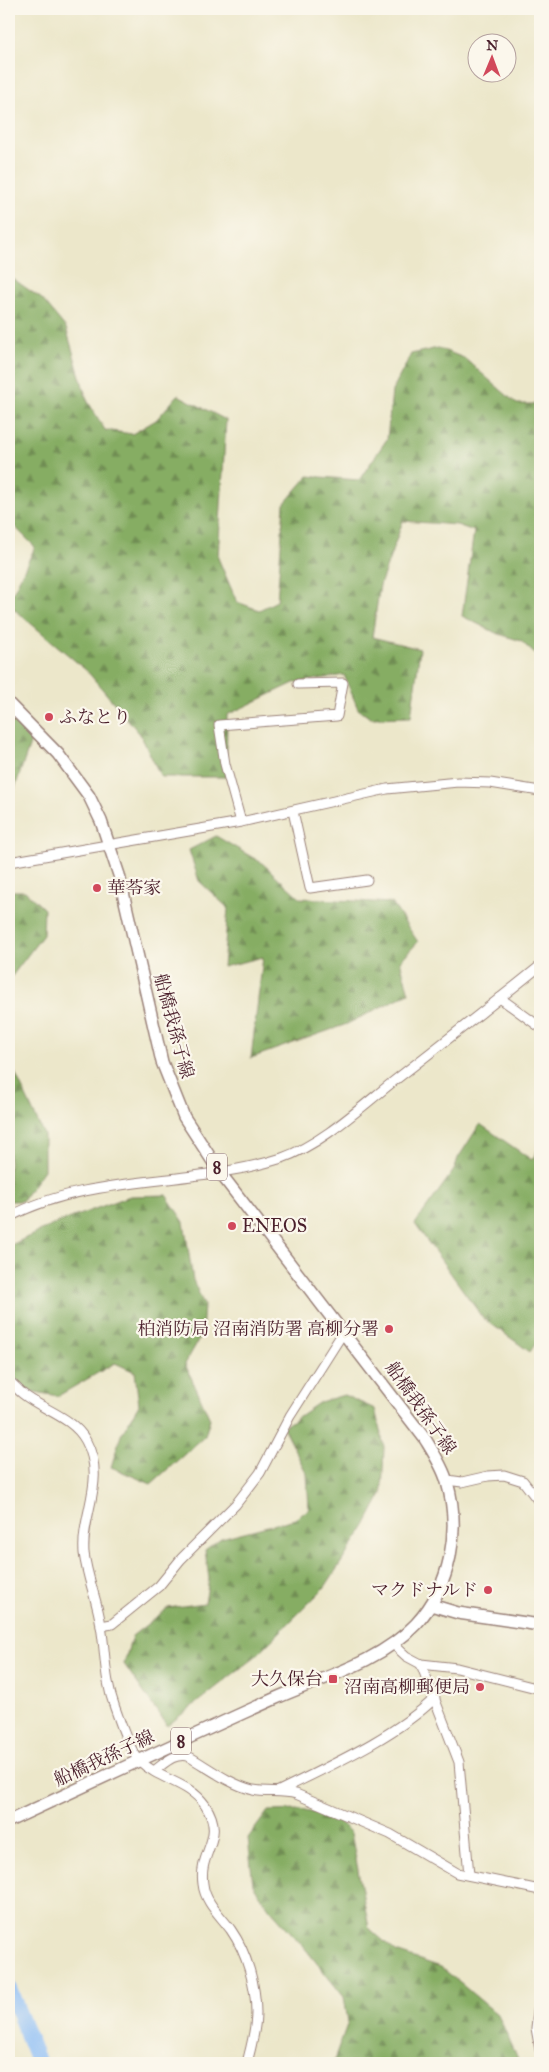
<svg xmlns="http://www.w3.org/2000/svg" width="549" height="2072" font-family="'IM FELL Great Primer','Noto Serif JP',serif">
	<style>
		.forest { fill: url(#forest-firs); stroke: #686647 }
		.lines { fill: none; stroke-linecap: round; stroke-linejoin: round }
		.river { stroke: #88bbf6; stroke-width: 16 }
		.minor-casing { stroke: #9b837a; stroke-width: 11 }
		.major-casing { stroke: #9b837a; stroke-width: 14 }
		.minor { stroke: #fff; stroke-width: 9 }
		.major { stroke: #fff; stroke-width: 11 }
		.poi-dot { fill: #d1495b; stroke: #fbf7ec; stroke-width: 2 }
		.labels { text-anchor: middle; stroke-width: 4.5; stroke-linejoin: round; paint-order: stroke }
		.shield { fill: #fbf7ec; stroke: #7f6065; stroke-width: 1 }
		.shield-label { font-size: 16px; font-weight: bold; fill: #4a1f2b }
		.poi-label { font-size: 18px; fill: #4a1f2b; stroke: #fbf7ec; text-anchor: end }
		.street-label { font-size: 18px; fill: #4a1f2b; stroke: #fbf7ec }
	</style>
	<defs>
		<pattern id="forest-firs" width="22" height="20" patternUnits="userSpaceOnUse" patternTransform="scale(1.25)"><rect width="22" height="20" fill="#86ad63"/><path d="M5 1l3.5 6h-7zM16 11l3.5 6h-7z" fill="#708c52"/></pattern>
	</defs>
	<rect width="100%" height="100%" fill="#fbf7ec"/>
	<filter id="ink" filterUnits="userSpaceOnUse"><feTurbulence type="fractalNoise" baseFrequency=".02" numOctaves="2"/><feDisplacementMap in="SourceGraphic" scale="10" xChannelSelector="R" yChannelSelector="G"/><feConvolveMatrix kernelMatrix="1 2 1 2 8 2 1 2 1" color-interpolation-filters="sRGB"/></filter>
	<filter id="wash" filterUnits="userSpaceOnUse"><feTurbulence type="fractalNoise" baseFrequency=".0096" numOctaves="4" result="noise"/><feDisplacementMap in="SourceGraphic" scale="20" xChannelSelector="R" yChannelSelector="G"/><feGaussianBlur stdDeviation="1.12" result="paint"/><feColorMatrix in="noise" values="0 0 0 0 0 0 0 0 0 0 0 0 0 0 0 0 0 1.4 0 .05"/><feComposite in="paint" operator="in"/></filter>
	<g filter="url(#wash)">
		<rect width="100%" height="100%" fill="#ece7ca"/>
		<g class="forest">
			<polygon points="9,276 42,299 66,328 87,400 105,430 132,434 156,420 178,395 226,420 218,558 237,602 259,610 277,601 284,504 308,476 359,480 387,439 392,391 411,354 438,348 464,358 517,404 540,404 540,659 521,641 496,633 462,616 474,531 457,525 403,521 380,585 372,637 420,649 411,717 370,718 358,709 344,675 294,683 227,715 226,777 161,777 140,734 87,671 9,605 9,601 35,547 9,521"/>
			<polygon points="9,715 31,741 9,805"/>
			<polygon points="216,836 262,863 300,898 392,903 418,942 400,961 409,993 347,1024 251,1058 263,957 223,967 228,908 199,881 189,850"/>
			<polygon points="9,891 25,891 44,909 43,935 9,980"/>
			<polygon points="9,1060 44,1135 44,1170 22,1201 9,1201"/>
			<polygon points="480,1124 532,1160 540,1146 540,1337 530,1352 483,1318 415,1224 454,1170 458,1158"/>
			<polygon points="166,1195 184,1222 193,1280 204,1305 202,1334 185,1364 210,1419 205,1436 151,1484 111,1467 121,1435 139,1405 135,1372 115,1363 58,1396 29,1391 9,1373 9,1246 57,1223 130,1196"/>
			<polygon points="344,1395 375,1409 384,1447 382,1494 365,1526 325,1587 256,1656 167,1726 124,1664 132,1636 168,1608 205,1603 209,1579 205,1550 221,1538 295,1519 309,1509 307,1474 283,1427 320,1402"/>
			<polygon points="300,1810 335,1817 351,1833 369,1928 396,1952 441,1967 498,2015 520,2063 333,2063 348,2022 344,1997 303,1946 270,1909 253,1885 248,1838 268,1811"/>
		</g>
		<g class="lines">
			<polyline class="river" points="9,1989 39,2063"/>
		</g>
	</g>
	<g filter="url(#ink)">
		<g class="lines">
			<defs>
				<g id="minor">
					<polyline points="293,811 310,888 367,880"/>
					<polyline points="241,822 225,764 219,725 337,716 343,683 298,684"/>
					<polyline points="9,862 241,822 387,789 458,782 490,783 540,791"/>
					<polyline points="500,998 540,1027"/>
					<path d="M9,1217C91,1173 193,1187 282,1158C322,1144 361,1107 394,1081C443,1043 492,1005 540,966"/>
					<path d="M9,1381C14,1385 18,1390 23,1394C43,1410 73,1417 86,1441C107,1480 81,1514 84,1553C87,1578 98,1602 101,1626C106,1655 104,1678 115,1708C121,1724 128,1748 140,1761C159,1780 189,1782 205,1805C227,1838 198,1851 203,1884C205,1903 221,1916 231,1930C247,1953 256,1986 256,2013C256,2030 251,2047 247,2063"/>
					<polyline points="447,1480 462,1482 488,1476 504,1475 523,1481 540,1503"/>
					<polyline points="101,1626 112,1624 159,1586 181,1559 236,1504 260,1473 290,1416 344,1331"/>
					<polyline points="393,1644 406,1656 421,1664 457,1668 540,1689"/>
					<polyline points="421,1664 459,1762 469,1875"/>
					<path d="M154,1771C165,1763 173,1753 188,1756C209,1768 229,1784 253,1790C267,1793 282,1790 296,1794L390,1834L457,1873L540,1890"/>
					<path d="M279,1791C329,1766 395,1737 435,1698"/>
					<polyline points="540,1995 536,2028 540,2050"/>
				</g>
				<g id="major">
					<path d="M9,704L58,754L89,796L101,821L119,875L162,1062L184,1117L221,1174L425,1439C433,1452 443,1467 447,1482C461,1530 451,1586 416,1624C379,1663 321,1678 274,1699C185,1739 97,1780 9,1821"/>
					<polyline points="431,1605 458,1613 540,1625"/>
				</g>
			</defs>
			<use href="#minor" class="minor-casing"/>
			<use href="#major" class="major-casing"/>
			<use href="#minor" class="minor"/>
			<use href="#major" class="major"/>
		</g>
	</g>
	<g class="poi-dot">
		<circle cx="49" cy="717" r="5"/>
		<circle cx="97" cy="888" r="5"/>
		<circle cx="232" cy="1226" r="5"/>
		<circle cx="389" cy="1329" r="5"/>
		<circle cx="488" cy="1590" r="5"/>
		<rect x="328" y="1674" width="10" height="10" rx="2.5"/>
		<circle cx="480" cy="1687" r="5"/>
	</g>
	<g class="labels">
		<g class="shield">
			<rect x="207" y="1153.5" width="20" height="27" rx="4"/>
			<rect x="171" y="1727.5" width="20" height="27" rx="4"/>
		</g>
		<g class="shield-label">
			<text x="217" y="1173">8</text>
			<text x="181" y="1747">8</text>
		</g>
		<g class="poi-label">
			<text x="59" y="723" text-anchor="start">ふなとり</text>
			<text x="107" y="894" text-anchor="start">華苓家</text>
			<text x="242" y="1232" text-anchor="start">ENEOS</text>
			<text x="379" y="1335">柏消防局 沼南消防署 高柳分署</text>
			<text x="478" y="1596">マクドナルド</text>
			<text x="323" y="1685">大久保台</text>
			<text x="470" y="1693">沼南高柳郵便局</text>
		</g>
		<g class="street-label">
			<text transform="translate(174 1026) rotate(75)" y="6">船橋我孫子線</text>
			<text transform="translate(421 1408) rotate(55)" y="6">船橋我孫子線</text>
			<text transform="translate(104 1758) rotate(-25)" y="6">船橋我孫子線</text>
		</g>
	</g>
	<rect width="549" height="2072" fill="none" stroke="#fbf7ec" stroke-width="30"/>
	<g transform="translate(492 58) rotate(1)"><circle r="24" fill="#fbf7ec" stroke="#b4a19f"/>
	<path d="M0-4L9 19L0 12L-9 19Z" fill="#d1495b"/>
	<text y="-8" font-size="14" font-weight="bold" text-anchor="middle" fill="#4a1f2b">N</text>
	</g>
</svg>
